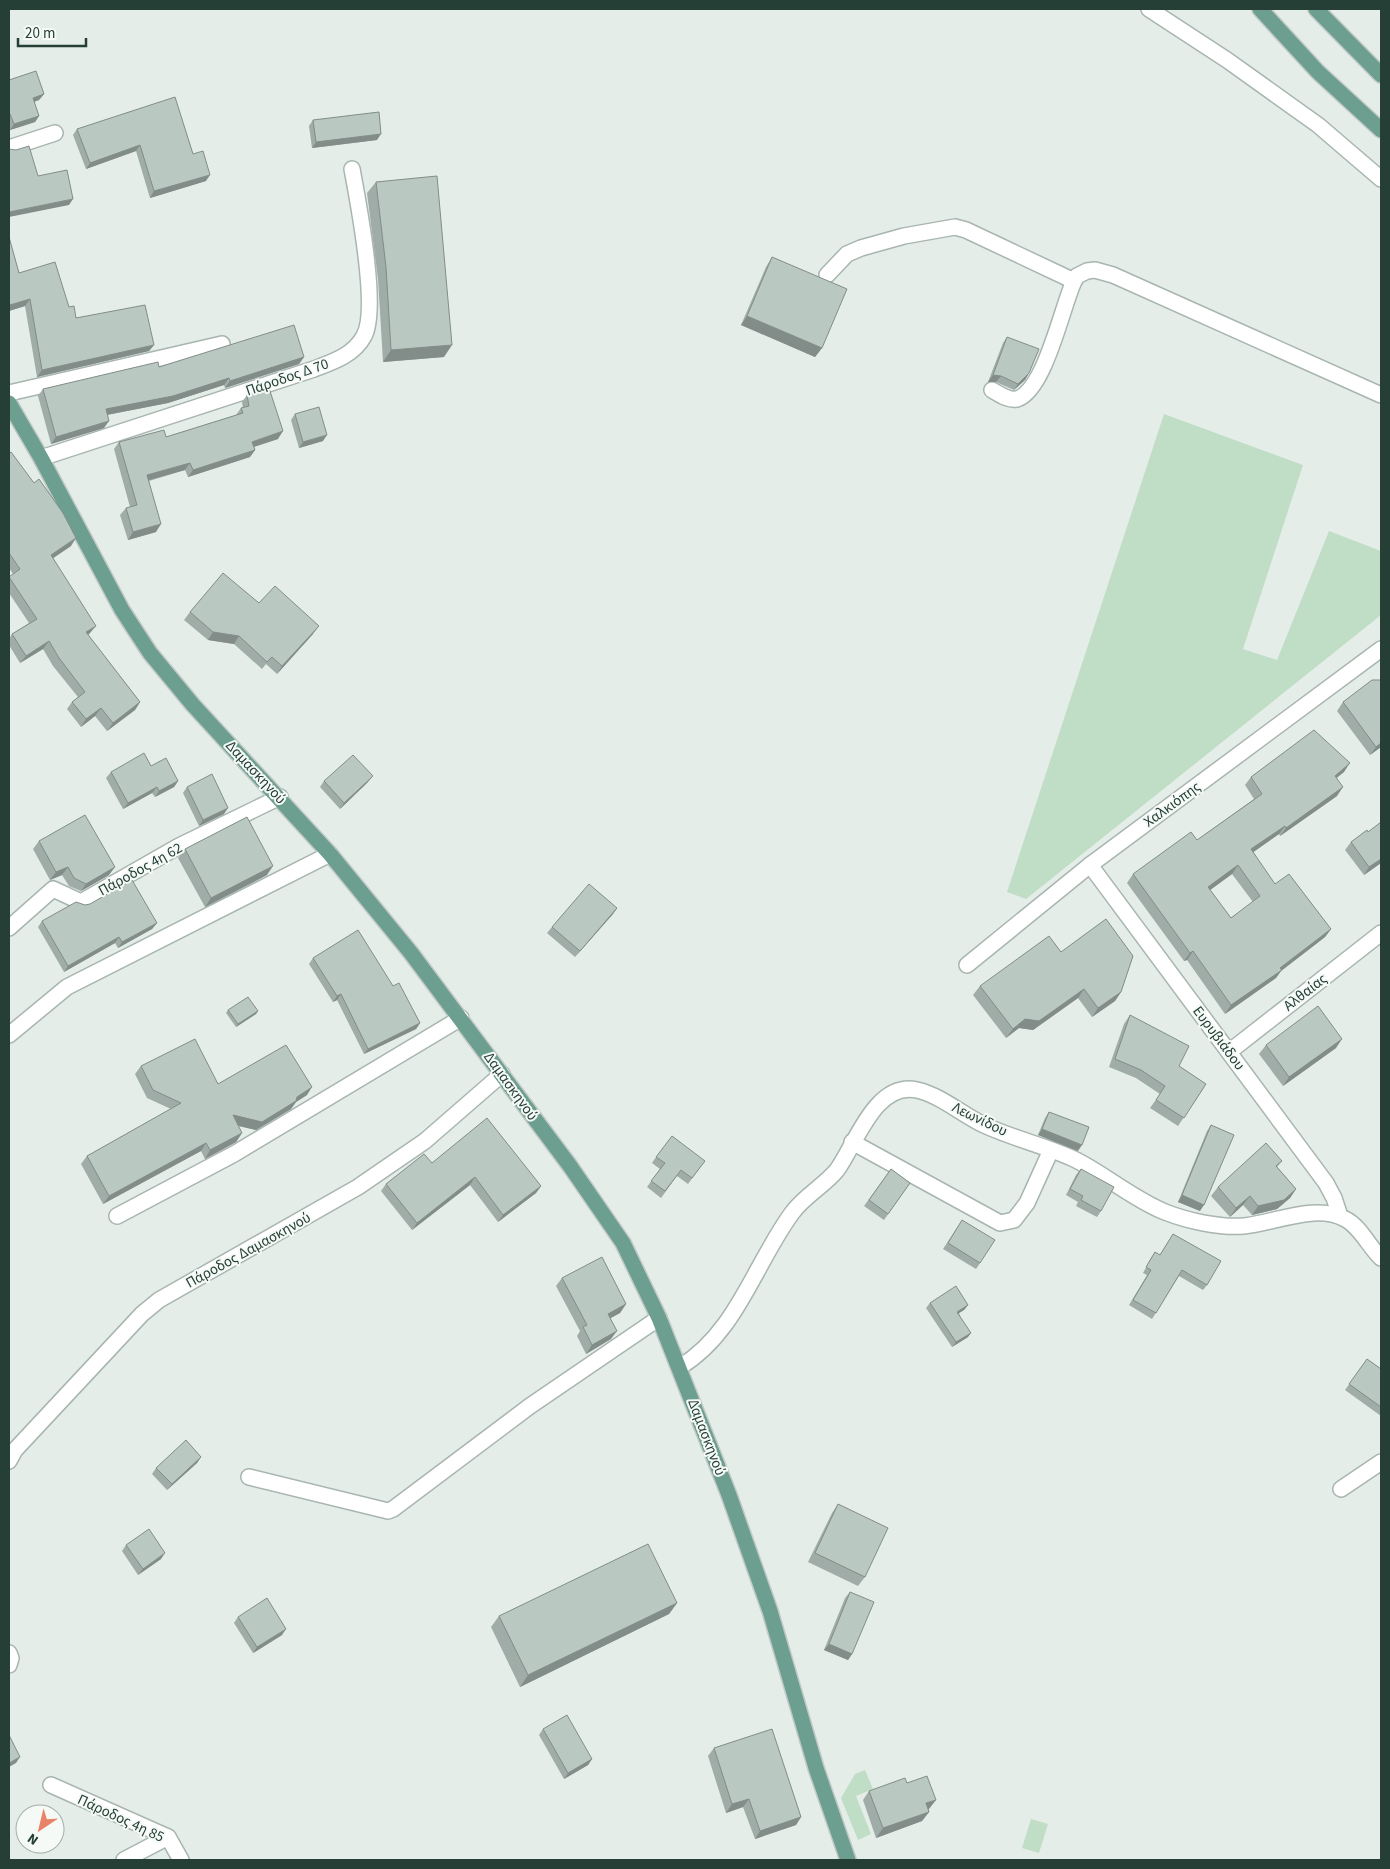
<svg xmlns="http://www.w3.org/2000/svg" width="1390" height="1869" font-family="'Source Sans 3',sans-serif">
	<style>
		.green { fill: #c0ddc6 }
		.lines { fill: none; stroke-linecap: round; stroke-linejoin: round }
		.minor-casing { stroke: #a8b5b0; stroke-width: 18 }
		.major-casing { stroke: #c2c9c7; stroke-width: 18 }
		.minor { stroke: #fff; stroke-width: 15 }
		.major { stroke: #6d9f91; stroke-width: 15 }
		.wall { fill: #a0aca7; fill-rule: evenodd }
		.shaded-wall { fill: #828c88 }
		.building { fill: #bac8c2; stroke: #828c88; fill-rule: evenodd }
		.labels { text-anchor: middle; stroke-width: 4; stroke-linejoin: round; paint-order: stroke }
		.street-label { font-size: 15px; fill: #253e36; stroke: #f5faf7 }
	</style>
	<rect width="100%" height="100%" fill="#e5ede9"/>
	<g class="green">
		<polygon points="1164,414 1303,465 1243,649 1277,660 1329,531 1381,551 1381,615 1026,899 1007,892"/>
		<polygon points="865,1770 873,1789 856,1796 871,1834 858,1840 841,1798 855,1774"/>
		<polygon points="1031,1819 1048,1824 1039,1853 1022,1848"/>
	</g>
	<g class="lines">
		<defs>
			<g id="minor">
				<polyline points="1149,9 1227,60 1318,125 1381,179"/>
				<polyline points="9,148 55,133"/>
				<polyline points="827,275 847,254 861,248 904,236 955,227 966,230 1074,281"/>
				<path d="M992,390C999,394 1009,401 1017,399C1045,390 1062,307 1074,281L1077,276L1087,271L1095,270L1113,275L1381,395"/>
				<polyline points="9,393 222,344"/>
				<path d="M41,458L314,369C333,362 354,355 364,336C379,309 358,201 352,169"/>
				<polyline points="1090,865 1326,1183 1334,1198 1340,1216"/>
				<polyline points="9,928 53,889 81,902 179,846 280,797"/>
				<polyline points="967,965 1090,865 1381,649"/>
				<polyline points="9,1035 67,987 330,854"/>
				<polyline points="1229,1052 1381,933"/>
				<polyline points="852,1142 1000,1223 1014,1220 1027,1203 1051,1150"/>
				<polyline points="117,1216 234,1154 461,1018"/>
				<path d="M680,1367C737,1332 754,1265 792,1213C804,1196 824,1186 837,1170C856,1144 875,1081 917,1090C942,1096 961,1114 984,1125C1014,1139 1047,1146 1076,1160C1107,1176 1133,1199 1165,1212C1188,1221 1220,1228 1244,1226C1274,1223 1316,1203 1345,1219C1360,1226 1369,1247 1381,1258"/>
				<polyline points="9,1461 15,1450 142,1314 159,1300 358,1187 425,1141 502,1074"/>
				<polyline points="249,1477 388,1511 393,1509 530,1406 659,1318"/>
				<polyline points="1341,1489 1381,1462"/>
				<polyline points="9,1653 11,1658 9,1665"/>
				<polyline points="51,1785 168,1837 181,1860"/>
				<polyline points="124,1860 168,1837"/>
			</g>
			<g id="major">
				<polyline points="1260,9 1318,72 1381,130"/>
				<polyline points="1316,9 1381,75"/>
				<polyline points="9,403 41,458 122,610 150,653 193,705 330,854 411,953 570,1166 623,1243 659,1318 729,1495 770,1611 816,1768 848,1860"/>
			</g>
		</defs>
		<use href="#minor" class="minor-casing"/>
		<use href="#major" class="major-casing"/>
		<use href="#minor" class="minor"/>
		<use href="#major" class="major"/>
	</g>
	<g class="wall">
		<polygon points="9,80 44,94 39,100 34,102 39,116 35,122 10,130 9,127"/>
		<polygon points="313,120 377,140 312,148 309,126"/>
		<polygon points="77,129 193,154 206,181 150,198 136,151 86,169 73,135"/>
		<polygon points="376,182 444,357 383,362 378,279 367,193"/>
		<polygon points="9,237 19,273 69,307 76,318 154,345 149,351 37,377 25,306 9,311"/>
		<polygon points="772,257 822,348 815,357 741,325 766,267"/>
		<polygon points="1007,337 1029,373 1025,380 1014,390 996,382 988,382 1003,343"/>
		<polygon points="304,357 299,364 225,388 224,385 168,403 107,415 104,428 51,444 38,396 43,389 159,367"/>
		<polygon points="247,395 278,439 254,447 255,450 250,457 188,477 185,470 149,481 156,532 128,540 120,515 126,508 130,507 114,449 119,442 166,437 236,415 241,408 243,408 242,402"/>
		<polygon points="295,414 323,441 299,448 291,420"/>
		<polygon points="9,454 71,546 53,558 90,633 88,635 140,702 135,710 107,731 95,716 81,727 67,709 72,702 78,697 53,666 43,649 20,663 9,645 9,639 12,634 29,623 9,593 9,577 13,574 9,568"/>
		<polygon points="259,603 313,634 277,674 266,664 262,669 234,644 208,640 184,620 190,612"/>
		<polygon points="1380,680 1381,747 1370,755 1337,711 1343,702"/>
		<polygon points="151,766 178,781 174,787 155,797 152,793 123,809 106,778 111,772"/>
		<path d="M1344,772L1336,778L1337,796L1280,836L1279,834L1253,852L1275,884L1331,929L1325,937L1281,971L1276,978L1225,1014L1187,960L1184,961L1127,883L1133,874L1197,840L1254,799L1245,785L1251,777ZM1232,874L1253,902L1231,918L1210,890Z"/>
		<polygon points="324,781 368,782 340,809 320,787"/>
		<polygon points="187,787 224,814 199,826 183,793"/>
		<polygon points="1368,832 1381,863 1364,875 1345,850 1351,842"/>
		<polygon points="39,841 109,875 81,891 69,886 62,875 50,880 33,849"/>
		<polygon points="185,849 267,875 205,907 178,858"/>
		<polygon points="85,905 157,923 152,929 118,948 115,943 64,972 38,927 42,921"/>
		<polygon points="617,908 613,914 575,957 547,933 552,927"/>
		<polygon points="1061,952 1121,992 1115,1001 1092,1017 1078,998 1033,1030 1019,1028 1006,1038 973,995 980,986"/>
		<polygon points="313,958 393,986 420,1023 416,1029 364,1054 337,1000 333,1002 309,964"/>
		<polygon points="228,1010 258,1011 256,1014 236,1027 226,1013"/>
		<polygon points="1130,1015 1179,1066 1206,1084 1178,1126 1150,1108 1160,1094 1136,1078 1109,1067 1124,1024"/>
		<polygon points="1266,1045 1336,1048 1283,1086 1259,1054"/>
		<polygon points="141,1066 218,1084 307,1095 296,1102 291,1109 256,1130 238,1126 242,1133 236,1142 205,1159 201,1151 103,1204 81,1164 87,1156 171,1109 147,1098 135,1074"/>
		<polygon points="1049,1112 1078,1151 1038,1135 1045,1118"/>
		<polygon points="1211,1125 1200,1211 1178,1202 1207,1131"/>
		<polygon points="656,1157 705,1161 688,1184 677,1176 661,1198 647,1187 660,1169 652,1163"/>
		<polygon points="1282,1161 1277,1167 1296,1189 1290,1198 1277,1209 1252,1215 1243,1205 1230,1217 1211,1196 1218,1187"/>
		<polygon points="432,1163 541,1186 536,1193 498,1222 470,1185 412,1230 381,1191 386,1184"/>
		<polygon points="891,1169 910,1183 884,1220 864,1206"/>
		<polygon points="1081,1169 1101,1211 1097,1217 1076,1206 1078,1202 1066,1195 1076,1175"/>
		<polygon points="962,1220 980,1263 976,1269 943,1249"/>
		<polygon points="1173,1234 1207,1285 1203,1290 1179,1276 1152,1319 1129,1305 1147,1275 1143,1273 1151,1258 1155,1252 1160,1255"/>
		<polygon points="562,1278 626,1304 620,1313 611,1318 611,1339 586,1354 577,1336 580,1331 556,1286"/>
		<polygon points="930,1303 968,1305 964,1310 959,1313 968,1337 952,1347 926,1308"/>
		<polygon points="1367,1359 1381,1369 1381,1416 1345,1390"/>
		<polygon points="201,1457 197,1463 167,1490 152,1474 156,1468"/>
		<polygon points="838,1504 865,1577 858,1586 808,1562 832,1513"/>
		<polygon points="126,1545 161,1559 138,1575 122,1551"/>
		<polygon points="850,1592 852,1654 848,1660 824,1650 845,1598"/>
		<polygon points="677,1603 669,1614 520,1687 491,1627 499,1616"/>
		<polygon points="238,1617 282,1635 253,1653 234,1623"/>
		<polygon points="543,1729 592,1759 588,1765 564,1779 539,1735"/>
		<polygon points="714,1748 801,1817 796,1825 755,1839 743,1807 726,1813 708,1756"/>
		<polygon points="907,1783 929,1809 928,1810 929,1812 922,1821 876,1838 863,1800 869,1791"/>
	</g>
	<g class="shaded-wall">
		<polygon points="44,94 39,100 28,104 33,98"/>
		<polygon points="39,116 35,122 10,130 14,124"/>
		<polygon points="381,134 377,140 312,148 316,142"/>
		<polygon points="140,145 136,151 86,169 90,163"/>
		<polygon points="210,175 206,181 150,198 154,191"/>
		<polygon points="73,199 69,205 9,217 9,212"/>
		<polygon points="30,299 25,306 9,311 9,308 10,305"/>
		<polygon points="747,316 822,348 815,357 741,325"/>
		<polygon points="154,345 149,351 37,377 42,370"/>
		<polygon points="452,345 444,357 383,362 391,350"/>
		<polygon points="304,357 299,364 225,388 230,381"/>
		<polygon points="1029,373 1025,380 1014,390 1018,384"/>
		<polygon points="993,375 1001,376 996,382 988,382"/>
		<polygon points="229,378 224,385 168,403 101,416 106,409"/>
		<polygon points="109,421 104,428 51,444 56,437"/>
		<polygon points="283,431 278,439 247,449 252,442"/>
		<polygon points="327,435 323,441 299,448 303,442"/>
		<polygon points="255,450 250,457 188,477 193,470"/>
		<polygon points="190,463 185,470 142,482 147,475"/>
		<polygon points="161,524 156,532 128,540 133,532"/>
		<polygon points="76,538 71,546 46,563 51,555"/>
		<polygon points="96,626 90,633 81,640 86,632"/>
		<polygon points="319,626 313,634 277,674 282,666"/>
		<polygon points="213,632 239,636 234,644 208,640"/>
		<polygon points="49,641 43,649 20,663 26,656"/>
		<polygon points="140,702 135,710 107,731 113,723"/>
		<polygon points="101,708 95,716 81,727 86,719"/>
		<polygon points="1381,743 1381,747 1370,755 1376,747"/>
		<polygon points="1350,763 1344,772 1329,784 1335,776"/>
		<polygon points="373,776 368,782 340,809 344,803"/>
		<polygon points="178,781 174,787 155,797 159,791"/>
		<polygon points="157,787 152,793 123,809 128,803"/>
		<polygon points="1343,787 1337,796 1280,836 1286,828"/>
		<polygon points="228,808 224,814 199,826 203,820"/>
		<polygon points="1285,826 1279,834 1245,858 1251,849"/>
		<polygon points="1381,859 1381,863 1364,875 1369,867"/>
		<polygon points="1238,865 1232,874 1202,896 1208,887"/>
		<polygon points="273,866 267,875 205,907 211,898"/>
		<polygon points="68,867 62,875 50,880 56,872"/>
		<polygon points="115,867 109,875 81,891 86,884"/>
		<polygon points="617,908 613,914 575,957 580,951"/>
		<polygon points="157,923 152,929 118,948 122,942"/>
		<polygon points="1331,929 1325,937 1281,971 1276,978 1225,1014 1231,1005"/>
		<polygon points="119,937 115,943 64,972 68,966"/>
		<polygon points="1193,951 1187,960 1184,961 1190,953"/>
		<polygon points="1084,989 1078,998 1033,1030 1019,1028 1006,1038 1013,1029 1025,1019"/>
		<polygon points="1121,992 1115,1001 1092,1017 1098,1008"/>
		<polygon points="341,994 337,1000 333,1002 337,996"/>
		<polygon points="258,1011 256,1014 236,1027 238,1024"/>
		<polygon points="420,1023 416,1029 364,1054 368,1049"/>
		<polygon points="1342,1039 1336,1048 1283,1086 1289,1077"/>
		<polygon points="312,1087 307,1095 296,1102 291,1109 256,1130 227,1123 233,1115 297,1097"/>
		<polygon points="1042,1129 1082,1145 1078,1151 1038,1135"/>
		<polygon points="242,1133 236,1142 205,1159 210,1150"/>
		<polygon points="206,1143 201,1151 103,1204 109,1196"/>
		<polygon points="475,1177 470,1185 412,1230 417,1223"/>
		<polygon points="541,1186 536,1193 498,1222 503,1215"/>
		<polygon points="1296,1189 1290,1198 1277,1209 1252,1215 1258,1206"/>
		<polygon points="1182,1195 1204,1205 1200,1211 1178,1202"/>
		<polygon points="1250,1196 1243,1205 1230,1217 1236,1208"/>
		<polygon points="626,1304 620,1313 603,1322 608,1314"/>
		<polygon points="968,1305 964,1310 954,1316 957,1312"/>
		<polygon points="617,1331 611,1339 586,1354 592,1345"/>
		<polygon points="971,1333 968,1337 952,1347 956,1342"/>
		<polygon points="201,1457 197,1463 167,1490 172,1484"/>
		<polygon points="165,1553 161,1559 138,1575 143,1569"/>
		<polygon points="677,1603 669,1614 520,1687 528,1675"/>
		<polygon points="286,1629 282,1635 253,1653 257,1647"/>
		<polygon points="829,1644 852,1654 848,1660 824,1650"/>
		<polygon points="20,1757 16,1763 9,1767 9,1763"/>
		<polygon points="592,1759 588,1765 564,1779 568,1773"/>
		<polygon points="749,1799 743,1807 726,1813 732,1804"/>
		<polygon points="936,1800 929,1809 919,1813 926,1803"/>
		<polygon points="929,1812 922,1821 876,1838 883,1828"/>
		<polygon points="801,1817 796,1825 755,1839 760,1831"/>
	</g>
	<g class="building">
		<polygon points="36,71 44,94 33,98 39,116 14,124 10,114 9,114 9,80"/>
		<polygon points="175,97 193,154 203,151 210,175 154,191 140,145 90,163 77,129"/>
		<polygon points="379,112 381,134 316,142 313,120"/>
		<polygon points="29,146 38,176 67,170 73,199 9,212 9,149 16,150"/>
		<polygon points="437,176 452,345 391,350 386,267 376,182"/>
		<polygon points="9,237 19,273 55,262 69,307 74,306 76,318 145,305 154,345 42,370 30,299 10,305 9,300"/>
		<polygon points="772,257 847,289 822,348 747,316"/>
		<polygon points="294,325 304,357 230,381 229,378 173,396 106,409 109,421 56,437 43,389 158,362 159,367"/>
		<polygon points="1007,337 1039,349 1029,373 1018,384 1001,376 993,375"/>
		<polygon points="269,388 283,431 252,442 255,450 193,470 190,463 147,475 161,524 133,532 126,508 137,505 119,442 164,430 166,437 243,413 241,408 249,406 247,395"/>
		<polygon points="319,407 327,435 303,442 295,414"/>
		<polygon points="11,452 34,483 39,479 63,513 76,538 51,555 96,626 86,632 140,702 113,723 101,708 86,719 72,702 85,692 59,658 49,641 26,656 12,634 37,619 9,577 20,569 9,553 9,454"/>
		<polygon points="223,573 259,603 275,586 319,626 282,666 272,657 267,662 239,636 213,632 190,612"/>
		<polygon points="1381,679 1381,743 1376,747 1343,702 1372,680 1380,680"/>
		<path d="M1314,730L1350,763L1335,776L1343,787L1286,828L1285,826L1251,849L1275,884L1289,874L1331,929L1280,968L1282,970L1231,1005L1193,951L1190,953L1133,874L1191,832L1197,840L1262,794L1251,777ZM1238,865L1260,896L1231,918L1208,887Z"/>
		<polygon points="144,753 151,766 166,758 178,781 159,791 157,787 128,803 111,772"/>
		<polygon points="353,755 373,776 344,803 324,781"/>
		<polygon points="212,774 228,808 203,820 187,787"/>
		<polygon points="85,815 115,867 86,884 74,878 68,867 56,872 39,841"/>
		<polygon points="247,817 273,866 211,898 185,849"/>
		<polygon points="1381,822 1381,859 1369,867 1351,842 1367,830 1368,832"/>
		<polygon points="132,880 157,923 122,942 119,937 68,966 42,921 76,902 85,905 90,904"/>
		<polygon points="589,884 617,908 580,951 552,927"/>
		<polygon points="1106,919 1133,956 1121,992 1098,1008 1084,989 1039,1021 1025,1019 1013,1029 980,986 1049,936 1061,952"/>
		<polygon points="358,930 393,986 399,983 420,1023 368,1049 341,994 337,996 313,958"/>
		<polygon points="248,997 258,1011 238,1024 228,1010"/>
		<polygon points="1318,1006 1342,1039 1289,1077 1266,1045"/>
		<polygon points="1130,1015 1189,1046 1179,1066 1206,1084 1184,1118 1156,1100 1165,1086 1141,1070 1115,1059"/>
		<polygon points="195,1039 218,1084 286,1045 312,1087 297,1097 296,1101 262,1122 233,1115 242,1133 210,1150 206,1143 109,1196 87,1156 181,1103 153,1090 141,1066"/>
		<polygon points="1049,1112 1089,1127 1082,1145 1042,1129"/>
		<polygon points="487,1118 541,1186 503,1215 475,1177 417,1223 386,1184 424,1154 432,1163"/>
		<polygon points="1211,1125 1234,1135 1204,1205 1182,1195"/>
		<polygon points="672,1136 705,1161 692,1178 681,1170 665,1191 651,1181 665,1163 656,1157"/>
		<polygon points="1266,1143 1282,1161 1276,1166 1296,1189 1284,1200 1258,1206 1250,1196 1236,1208 1218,1187"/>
		<polygon points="891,1169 910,1183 888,1214 869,1200"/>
		<polygon points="1081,1169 1114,1187 1101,1211 1081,1200 1083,1196 1070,1189"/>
		<polygon points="962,1220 995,1240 980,1263 948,1243"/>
		<polygon points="1173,1234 1221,1261 1207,1285 1182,1270 1156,1313 1133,1300 1151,1270 1146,1267 1155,1252 1160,1255"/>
		<polygon points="602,1257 626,1304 608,1314 617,1331 592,1345 583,1327 587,1325 562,1278"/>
		<polygon points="956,1286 968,1305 957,1312 971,1333 956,1342 930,1303"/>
		<polygon points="1367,1359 1381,1369 1381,1407 1349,1384"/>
		<polygon points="186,1440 201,1457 172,1484 156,1468"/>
		<polygon points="838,1504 888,1528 865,1577 815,1553"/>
		<polygon points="149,1529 165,1553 143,1569 126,1545"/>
		<polygon points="648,1544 677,1603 528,1675 499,1616"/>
		<polygon points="850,1592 874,1602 852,1654 829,1644"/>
		<polygon points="267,1598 286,1629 257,1647 238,1617"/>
		<polygon points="567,1715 592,1759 568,1773 543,1729"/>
		<polygon points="772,1729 801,1817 760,1831 749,1799 732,1804 714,1748"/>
		<polygon points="9,1735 20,1757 9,1763"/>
		<polygon points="927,1776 936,1800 926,1803 929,1812 883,1828 869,1791 905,1778 907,1783"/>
	</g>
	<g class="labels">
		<g class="street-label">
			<text transform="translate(287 377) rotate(-19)" y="5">Πάροδος Δ 70</text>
			<text transform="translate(256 772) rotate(47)" y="5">Δαμασκηνού</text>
			<text transform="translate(1172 804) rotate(-36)" y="5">Χαλκιόπης</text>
			<text transform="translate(140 869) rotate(-29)" y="5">Πάροδος 4η 62</text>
			<text transform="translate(1305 992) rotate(-38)" y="5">Αλθαίας</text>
			<text transform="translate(1219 1038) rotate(53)" y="5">Ευρυβιάδου</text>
			<text transform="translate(511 1086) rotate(54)" y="5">Δαμασκηνού</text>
			<text transform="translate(980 1119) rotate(26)" y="5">Λεωνίδου</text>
			<text transform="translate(248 1250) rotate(-29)" y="5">Πάροδος Δαμασκηνού</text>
			<text transform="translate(707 1437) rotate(69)" y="5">Δαμασκηνού</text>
			<text transform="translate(121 1818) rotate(25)" y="5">Πάροδος 4η 85</text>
		</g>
	</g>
	<rect width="1390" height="1869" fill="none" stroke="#253e36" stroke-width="20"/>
	<g transform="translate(40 1829) rotate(215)"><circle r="24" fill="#f5faf7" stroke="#a2afaa"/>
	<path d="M0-4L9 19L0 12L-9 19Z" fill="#e98368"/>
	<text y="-8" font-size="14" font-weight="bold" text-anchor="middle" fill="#253e36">N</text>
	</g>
	<path d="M18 38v8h68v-8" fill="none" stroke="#253e36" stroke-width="2.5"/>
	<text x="25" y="38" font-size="15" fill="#253e36" stroke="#f5faf7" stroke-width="4" paint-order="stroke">20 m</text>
</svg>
